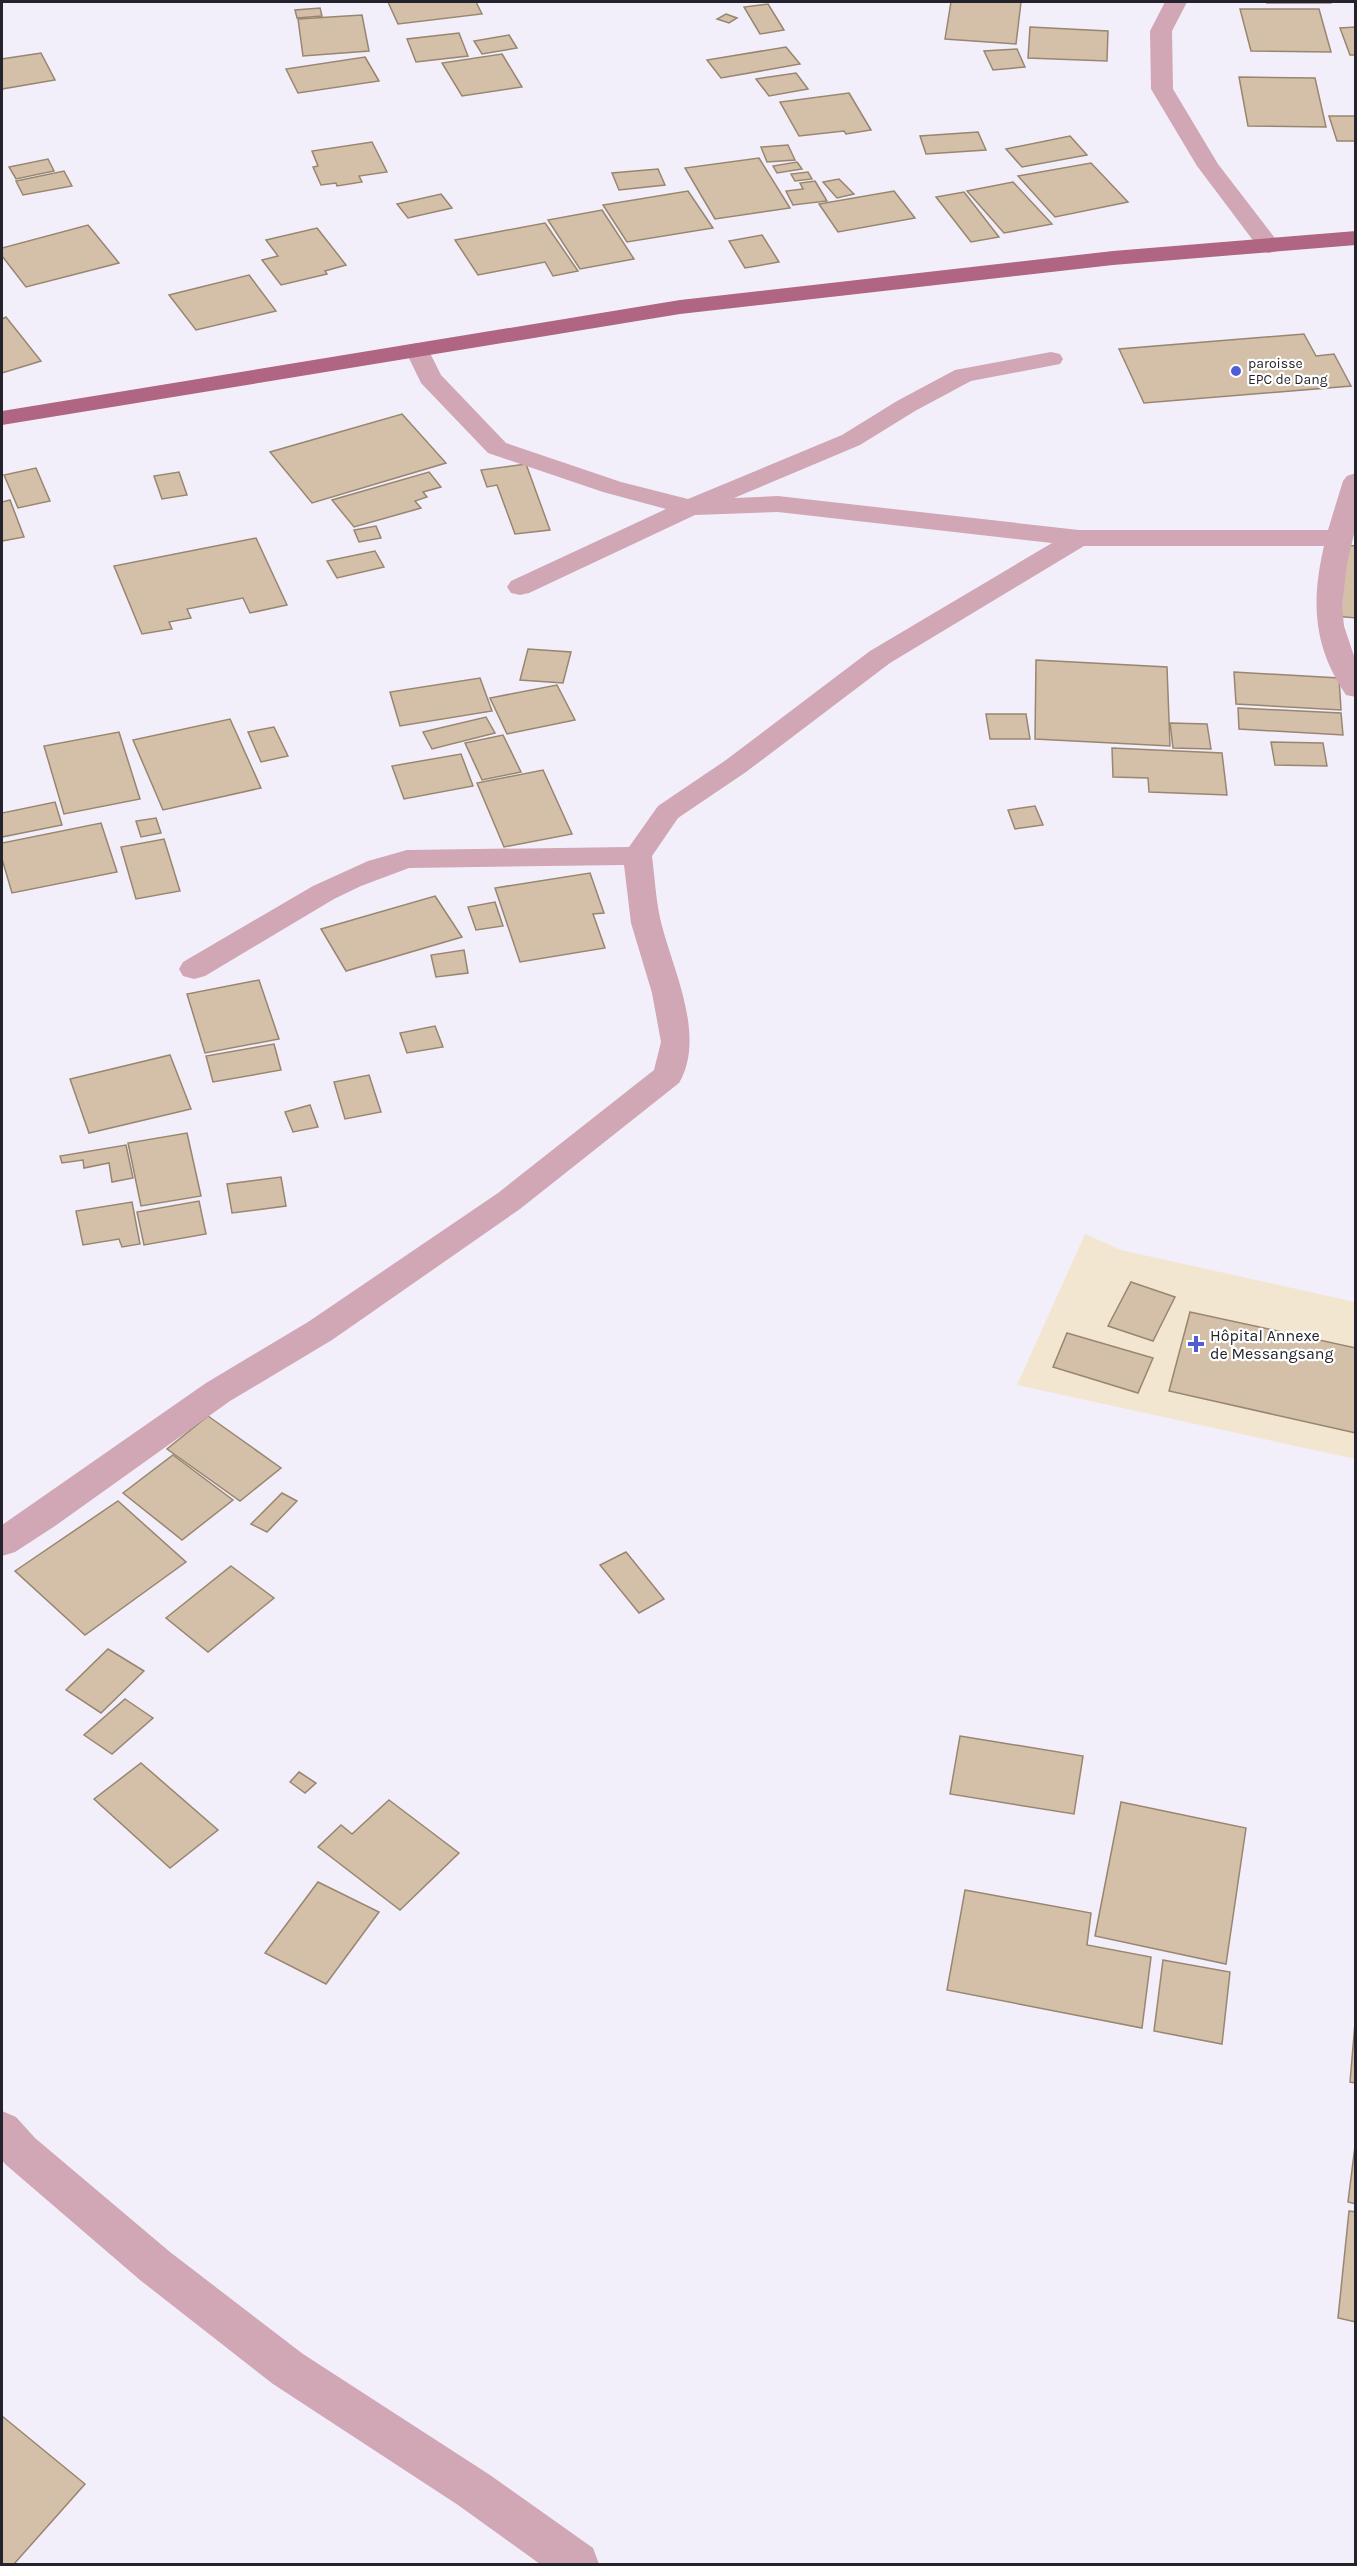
<svg xmlns="http://www.w3.org/2000/svg" width="1357" height="2566" font-family="Karla,sans-serif">
	<style>
		.medical { fill: #f2e6d1 }
		.building { fill: #d4bfa8; stroke: #998670; stroke-width: 1.5 }
		.lines { fill: none; stroke-linecap: round; stroke-linejoin: round }
		.minor { fill: #d1a6b5; fill-rule: evenodd }
		.major { fill: #b06682; fill-rule: evenodd }
		.poi-dot { fill: #505ed4; stroke: #fff; stroke-width: 2 }
		.labels { text-anchor: middle; stroke-width: 4.5; stroke-linejoin: round; paint-order: stroke }
		.far-poi-label { font-size: 14px; fill: #24222c; stroke: #fff; text-anchor: start }
		.poi-label { font-size: 16px; fill: #24222c; stroke: #fff; text-anchor: start }
	</style>
	<rect width="100%" height="100%" fill="#f2effb"/>
	<polygon class="medical" points="1085,1234 1121,1250 1355,1302 1355,1459 1017,1385"/>
	<g class="building">
		<polygon points="388,2 476,2 482,14 398,24"/>
		<polygon points="951,2 1021,2 1016,44 945,39"/>
		<rect x="1267" y="2" width="64" height="1"/>
		<polygon points="768,4 784,30 760,34 744,7"/>
		<polygon points="320,8 322,16 297,18 295,10"/>
		<polygon points="1240,9 1319,9 1331,52 1251,51"/>
		<polygon points="726,14 737,18 729,23 717,19"/>
		<polygon points="362,15 369,51 303,56 298,19"/>
		<polygon points="1030,27 1108,31 1107,61 1028,58"/>
		<polygon points="1356,27 1356,55 1350,55 1340,28"/>
		<polygon points="459,33 468,56 416,62 407,39"/>
		<polygon points="509,35 517,48 482,54 474,41"/>
		<polygon points="786,47 800,64 721,78 707,60"/>
		<polygon points="1017,49 1025,67 993,70 984,51"/>
		<polygon points="41,53 55,80 2,89 2,59"/>
		<polygon points="502,54 522,87 462,96 442,63"/>
		<polygon points="365,57 379,81 298,93 286,69"/>
		<polygon points="796,73 808,89 769,96 756,79"/>
		<polygon points="1239,77 1315,78 1326,127 1248,126"/>
		<polygon points="849,93 871,130 846,134 844,131 799,136 780,102"/>
		<polygon points="1329,116 1356,116 1356,141 1337,141"/>
		<polygon points="978,132 986,150 926,154 920,136"/>
		<polygon points="1070,136 1087,155 1022,167 1006,149"/>
		<polygon points="372,142 387,172 359,176 362,182 337,186 336,183 321,185 313,167 318,166 312,151"/>
		<polygon points="788,145 795,160 767,162 761,147"/>
		<polygon points="759,158 790,208 715,219 685,168"/>
		<polygon points="48,159 54,171 16,179 9,167"/>
		<polygon points="797,162 802,169 777,173 773,166"/>
		<polygon points="1091,163 1128,202 1055,217 1018,176"/>
		<polygon points="658,169 665,185 619,190 612,173"/>
		<polygon points="64,171 72,186 23,195 16,181"/>
		<polygon points="808,172 812,179 795,181 791,174"/>
		<polygon points="839,179 854,194 837,198 823,182"/>
		<polygon points="815,181 827,201 793,205 786,191 803,189 800,183"/>
		<polygon points="1013,182 1052,224 1004,233 967,191"/>
		<polygon points="688,191 713,228 627,242 603,205"/>
		<polygon points="894,191 915,218 838,232 819,204"/>
		<polygon points="964,192 999,237 971,242 936,197"/>
		<polygon points="441,194 452,208 408,218 397,204"/>
		<polygon points="602,210 634,259 580,269 548,220"/>
		<polygon points="545,223 578,271 553,276 545,262 478,275 455,240"/>
		<polygon points="88,225 119,263 26,287 2,256 2,248"/>
		<polygon points="317,228 346,265 325,271 327,274 281,285 262,260 278,256 266,240"/>
		<polygon points="762,235 779,262 745,268 729,241"/>
		<polygon points="249,275 276,311 196,330 169,295"/>
		<polygon points="6,317 41,361 2,373 2,319"/>
		<polygon points="1304,334 1316,356 1334,354 1351,386 1144,403 1119,349"/>
		<polygon points="402,414 446,463 312,503 270,452"/>
		<polygon points="526,464 550,530 515,534 497,485 487,487 481,470"/>
		<polygon points="36,468 50,501 18,508 4,475"/>
		<polygon points="179,472 187,495 162,499 154,476"/>
		<polygon points="429,472 441,487 423,492 427,497 415,501 421,508 354,527 332,500"/>
		<polygon points="10,500 24,537 2,541 2,502"/>
		<polygon points="376,526 381,538 359,542 354,530"/>
		<polygon points="256,538 287,605 250,613 243,598 187,609 191,618 169,622 172,629 142,634 114,566"/>
		<polygon points="1340,545 1356,546 1356,618 1334,616"/>
		<polygon points="375,551 384,567 337,578 327,561"/>
		<polygon points="528,649 571,652 563,683 520,680"/>
		<polygon points="1036,660 1167,667 1170,746 1035,739"/>
		<polygon points="1234,672 1339,678 1341,710 1236,704"/>
		<polygon points="480,678 492,711 400,726 390,692"/>
		<polygon points="557,685 575,720 507,734 490,698"/>
		<polygon points="1238,708 1341,713 1343,735 1239,729"/>
		<polygon points="986,714 1026,714 1030,739 990,739"/>
		<polygon points="486,717 495,733 432,749 423,732"/>
		<polygon points="230,719 261,788 163,810 133,740"/>
		<polygon points="1170,723 1207,724 1211,749 1173,748"/>
		<polygon points="274,727 288,756 261,762 248,732"/>
		<polygon points="119,732 140,799 64,814 44,746"/>
		<polygon points="503,735 521,772 482,780 465,743"/>
		<polygon points="1271,742 1323,743 1327,766 1275,765"/>
		<polygon points="1112,748 1222,753 1227,795 1149,792 1148,778 1113,777"/>
		<polygon points="461,754 473,786 404,799 392,766"/>
		<polygon points="543,770 572,834 504,847 477,783"/>
		<polygon points="55,802 62,825 2,837 2,813"/>
		<polygon points="1035,806 1043,825 1015,829 1008,810"/>
		<polygon points="156,818 161,833 141,837 136,821"/>
		<polygon points="101,823 117,872 12,893 2,859 2,843"/>
		<polygon points="164,839 180,891 136,899 121,847"/>
		<polygon points="590,873 604,913 593,914 605,948 520,962 495,888"/>
		<polygon points="435,896 462,937 346,971 321,929"/>
		<polygon points="495,902 503,926 476,930 468,907"/>
		<polygon points="464,950 468,973 436,977 431,955"/>
		<polygon points="259,980 279,1039 205,1053 187,994"/>
		<polygon points="435,1026 443,1047 407,1053 400,1033"/>
		<polygon points="274,1044 281,1070 213,1082 206,1056"/>
		<polygon points="170,1055 191,1109 89,1133 70,1079"/>
		<polygon points="369,1075 381,1112 345,1119 334,1082"/>
		<polygon points="310,1105 318,1127 293,1132 285,1112"/>
		<polygon points="187,1133 201,1196 141,1206 128,1143"/>
		<polygon points="126,1145 133,1178 112,1182 109,1163 84,1168 83,1160 62,1163 60,1156"/>
		<polygon points="281,1177 286,1206 232,1213 227,1184"/>
		<polygon points="199,1201 206,1234 144,1245 137,1212"/>
		<polygon points="132,1202 140,1244 122,1247 119,1239 83,1245 76,1211"/>
		<polygon points="1131,1282 1175,1297 1153,1341 1108,1326"/>
		<polygon points="1190,1312 1356,1348 1356,1433 1169,1391"/>
		<polygon points="1067,1333 1153,1358 1138,1393 1053,1367"/>
		<polygon points="208,1416 281,1468 240,1501 167,1449"/>
		<polygon points="173,1455 233,1500 182,1540 123,1493"/>
		<polygon points="282,1493 297,1501 267,1532 251,1524"/>
		<polygon points="118,1501 186,1562 85,1635 15,1571"/>
		<polygon points="626,1552 664,1599 639,1613 600,1565"/>
		<polygon points="231,1566 274,1598 208,1652 166,1618"/>
		<polygon points="108,1649 144,1671 101,1713 66,1690"/>
		<polygon points="125,1699 153,1718 112,1754 84,1735"/>
		<polygon points="960,1736 1083,1756 1074,1814 950,1794"/>
		<polygon points="141,1763 218,1830 170,1868 94,1799"/>
		<polygon points="299,1772 316,1783 305,1793 290,1782"/>
		<polygon points="389,1800 459,1853 400,1910 318,1847 341,1825 352,1834"/>
		<polygon points="1121,1802 1246,1828 1226,1964 1095,1936"/>
		<polygon points="318,1882 379,1912 326,1984 265,1953"/>
		<polygon points="965,1890 1091,1913 1087,1945 1151,1957 1142,2028 947,1990"/>
		<polygon points="1163,1960 1230,1972 1222,2044 1154,2031"/>
		<polygon points="1356,2011 1356,2083 1350,2082"/>
		<polygon points="1356,2138 1356,2204 1348,2202"/>
		<polygon points="1349,2211 1356,2212 1356,2322 1338,2318"/>
		<polygon points="2,2416 85,2484 14,2564 2,2564"/>
	</g>
	<g class="lines">
		<g class="minor">
			<polygon points="1165,2 1187,2 1172,31 1173,89 1218,164 1281,246 1277,251 1269,253 1261,251 1197,166 1151,89 1150,31"/>
			<path d="M417,343L426,345L441,375L506,443L621,482L688,499L842,435L897,401L955,370L1051,352L1060,354L1063,359L1060,364L971,381L915,411L860,445L734,498L778,496L1079,530H1328L1343,481L1347,476L1356,473V526L1347,563L1342,606L1344,626L1356,662V697L1346,695C1313,646 1311,602 1324,546H1084L890,663L746,772L678,818L652,856C655,879 656,904 662,926C674,972 706,1037 679,1083L520,1209L332,1340L230,1401L55,1526L15,1552L2,1556V1525L206,1383L308,1322L498,1193L654,1070L661,1042L652,993L631,923L624,865L409,868L361,886L334,899L205,976L194,979L183,976L179,969L183,962L313,886L368,861L407,850L629,847L658,806L726,760L870,651L1052,543L778,512L695,515L529,593L520,595L511,593L507,587L511,581L666,509L603,492L488,453L421,383L405,350L408,345Z"/>
			<polygon points="2,2111 16,2117 35,2138 170,2252 303,2354 490,2475 593,2548 599,2564 540,2564 458,2505 273,2384 140,2280 5,2164 2,2160"/>
		</g>
		<polygon class="major" points="1356,231 1356,245 1113,265 680,314 2,425 2,411 680,300 1113,251"/>
	</g>
	<g class="poi-dot">
		<circle cx="1236" cy="371" r="6"/>
		<path d="M1193 1335h6v6h6v6h-6v6h-6v-6h-6v-6h6z"/>
	</g>
	<g class="labels">
		<g class="far-poi-label">
			<text x="1248" y="368">paroisse<tspan x="1248" dy="16">EPC de Dang</tspan></text>
		</g>
		<g class="poi-label">
			<text x="1210" y="1341">Hôpital Annexe<tspan x="1210" dy="18">de Messangsang</tspan></text>
		</g>
	</g>
	<rect width="1357" height="2566" fill="none" stroke="#24222c" stroke-width="6"/>
</svg>
